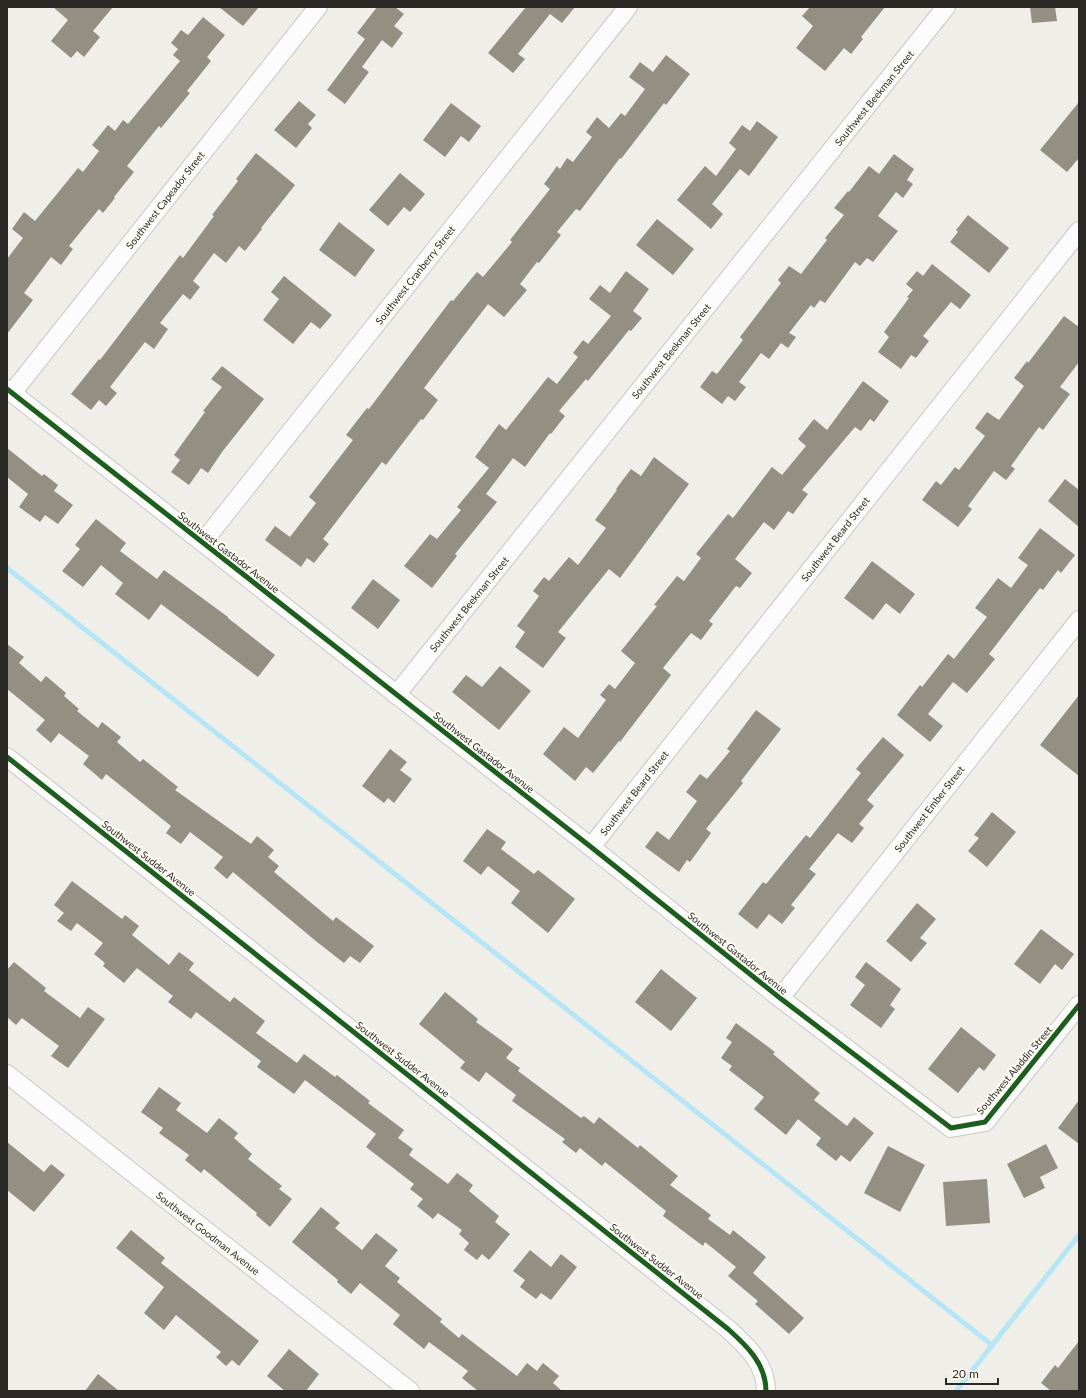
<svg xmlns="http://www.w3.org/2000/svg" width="1086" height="1398" font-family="Lato,sans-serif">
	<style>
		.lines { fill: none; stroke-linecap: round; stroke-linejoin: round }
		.stream { stroke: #b6e5f6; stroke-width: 5 }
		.building { fill: #938f82 }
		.minor-casing { stroke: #c8c8c4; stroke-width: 20 }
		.minor { stroke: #fdfcfc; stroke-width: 18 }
		.cycleway-casing { stroke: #fffcf4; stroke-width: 8 }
		.cycleway { stroke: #1b5e20; stroke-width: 5 }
		.labels { text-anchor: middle; stroke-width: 4; stroke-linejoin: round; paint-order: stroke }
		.street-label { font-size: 10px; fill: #292825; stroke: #fffcf4 }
	</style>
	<rect width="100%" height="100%" fill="#efeee9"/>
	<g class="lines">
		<g class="stream">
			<polyline points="7,568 992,1345"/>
			<polyline points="956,1391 1079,1235"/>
		</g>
	</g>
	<g class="building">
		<polygon points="53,7 113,7 93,31 100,37 84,57 77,51 71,58 51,41 68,20"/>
		<polygon points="219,7 259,7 243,26"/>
		<polygon points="377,7 395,7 404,14 394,26 403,33 392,48 382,40 362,67 369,72 345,104 327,90 365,39 357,33"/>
		<polygon points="526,7 575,7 562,23 550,14 518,54 525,59 513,73 488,53"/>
		<polygon points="810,7 885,7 861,37 863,39 851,54 844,48 825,71 796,48 813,26 802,16"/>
		<polygon points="1030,7 1055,7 1057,21 1032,23"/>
		<polygon points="203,17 225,35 207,57 211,61 187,91 190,93 161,128 159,126 127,166 134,172 114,197 115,198 103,213 99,209 69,246 73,249 61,265 51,257 24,293 33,300 7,334 7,259 23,238 12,229 24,212 35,221 78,168 83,172 99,151 92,145 108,125 115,131 123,120 128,124 180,61 173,55 178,49 171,43 181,30 188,35"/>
		<polygon points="666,55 690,74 666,105 664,103 621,159 620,158 580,211 576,209 557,232 561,235 539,263 537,262 520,284 527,290 504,317 488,304 449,355 424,388 438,400 423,420 421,419 386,465 382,462 323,539 329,544 314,563 307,558 301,567 265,540 275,526 290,537 316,503 309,497 353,440 346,435 367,408 369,409 451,300 453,301 477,272 483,277 512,242 510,240 550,189 544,184 557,166 560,169 567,158 573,162 592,137 586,132 597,117 609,128 621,113 625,116 645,89 629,77 640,62 653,72"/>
		<polygon points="299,101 316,115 308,124 312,128 296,148 274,130"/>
		<polygon points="1079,102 1079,158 1067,172 1040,150"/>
		<polygon points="451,103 481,126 469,142 461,136 445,157 423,140"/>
		<polygon points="757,121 778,137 749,176 740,169 712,204 723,214 711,229 677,200 705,166 716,176 736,149 729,143 742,125 750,131"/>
		<polygon points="256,153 295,185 261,228 262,229 245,251 239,246 226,263 214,253 193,281 200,287 190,300 183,294 160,323 168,329 154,349 145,342 110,387 117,393 106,406 99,400 91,410 71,394 99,359 100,360 180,255 183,258 214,216 212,215 238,181 236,179"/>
		<polygon points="894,154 914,169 907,180 913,184 903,198 896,192 878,216 898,231 873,262 867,258 860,266 855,262 825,303 820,300 814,308 811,305 789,333 796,337 788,348 781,343 769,359 761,353 739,382 746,387 735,401 728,396 722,404 700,387 712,371 717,374 743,340 740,337 781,283 778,280 789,266 801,274 827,240 825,238 844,215 834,208 848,191 849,192 869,166 879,174"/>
		<polygon points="400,173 425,194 410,212 404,207 388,226 369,210"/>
		<polygon points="968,215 1009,248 989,273 950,242 958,232 956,230"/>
		<polygon points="657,219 694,249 673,275 636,245"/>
		<polygon points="339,222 375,250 355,277 319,250"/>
		<polygon points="932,264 971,295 960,309 951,302 923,336 929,341 916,358 911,355 901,369 878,352 889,337 884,332 909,298 907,297 913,290 906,284 917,271 923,276"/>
		<polygon points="626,271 649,289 633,311 642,318 631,331 629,330 588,381 586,379 559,411 565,416 551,434 550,433 525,467 513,458 486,494 497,502 455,554 457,556 432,588 404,566 430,534 437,539 461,510 457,507 489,468 475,457 499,424 506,430 548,377 557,384 578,357 573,353 583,340 588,344 611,316 589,299 600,285 610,293"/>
		<polygon points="284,276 332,315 320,329 311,322 293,344 263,320 279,299 271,292"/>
		<polygon points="1064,316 1079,327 1079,362 1060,387 1070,394 1043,430 1039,427 1011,466 1015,469 1006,480 994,471 968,506 972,509 958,527 922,500 936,481 941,485 955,467 959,470 985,436 975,428 987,412 999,420 1024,386 1014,378 1027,361 1028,363"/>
		<polygon points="222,366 264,399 222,452 208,473 201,468 189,485 171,472 180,460 174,455 205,412 203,411 222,387 211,379"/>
		<polygon points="863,381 889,401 874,422 870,419 861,431 855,427 802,490 808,494 793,514 788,511 774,530 764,522 735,559 752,573 740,588 736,586 709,621 713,624 701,640 691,633 663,668 671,675 620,742 619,741 593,773 586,767 575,781 543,754 564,727 578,738 606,700 600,695 609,684 615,689 635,663 621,651 657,606 654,605 677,576 684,581 701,558 696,554 728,514 733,518 772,467 782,475 806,446 798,439 814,419 827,430"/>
		<polygon points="7,448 42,476 44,474 58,485 54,491 73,505 58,524 45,515 40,522 19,507 28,494 7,477"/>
		<polygon points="654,457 689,484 620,578 609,569 558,632 566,638 543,668 515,647 525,632 517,626 539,596 533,591 544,577 549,581 569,557 578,565 606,528 595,520 617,490 616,489 631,469 641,476"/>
		<polygon points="1065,479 1079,490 1079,527 1048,501"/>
		<polygon points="96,519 126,543 120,551 157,579 164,570 228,617 228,618 275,655 258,677 161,604 149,620 115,594 123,583 101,565 83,587 62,571 80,549 75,545"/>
		<polygon points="1040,528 1075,555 1061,573 1058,570 1043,590 1040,588 989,654 995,659 967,693 953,682 928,714 943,726 930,742 897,715 920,685 922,687 948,654 954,659 987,617 975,608 998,578 1011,588 1028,565 1018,558"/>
		<polygon points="872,561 915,594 900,614 886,603 873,620 844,598"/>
		<polygon points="373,579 400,600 378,629 351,608"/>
		<polygon points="7,644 24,657 19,663 41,682 46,676 66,693 64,696 79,709 77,711 98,728 102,722 121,737 117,742 140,762 143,759 178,787 175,790 251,844 257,836 274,850 268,857 279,866 274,872 333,921 336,917 374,946 360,963 350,956 344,963 317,942 233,872 227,879 214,868 223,857 190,832 181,844 166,833 171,826 106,774 102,780 83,764 89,756 59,733 51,743 36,730 45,720 7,689"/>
		<polygon points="500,666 531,691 499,730 452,692 466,675 482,687"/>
		<polygon points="1079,695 1079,776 1040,745"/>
		<polygon points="756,710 781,729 741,781 743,783 706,829 711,833 690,862 687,860 679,872 645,847 657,831 669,840 697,801 686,792 700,774 707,779 730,751 727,749"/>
		<polygon points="883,737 904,755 867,800 874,806 859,824 864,828 852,843 838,833 809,869 816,874 791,905 795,908 782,924 769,914 757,929 738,914 763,882 766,884 806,835 810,838 861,773 856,769"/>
		<polygon points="390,749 407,762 400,770 412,779 394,803 388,798 384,803 362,786"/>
		<polygon points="992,812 1016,832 987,867 968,851 979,838 974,835"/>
		<polygon points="487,829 506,842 501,849 534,874 538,870 575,899 548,933 511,903 520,891 488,866 481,875 463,861"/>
		<polygon points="72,881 122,919 125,915 139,926 132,935 169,965 179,952 194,963 189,970 230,1002 234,997 265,1021 256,1033 297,1063 304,1054 335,1077 337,1075 370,1101 368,1103 404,1130 398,1138 413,1149 409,1155 448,1184 457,1173 473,1185 469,1191 499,1216 495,1222 510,1234 489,1260 482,1254 477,1260 464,1250 469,1243 459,1234 462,1230 438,1213 433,1219 417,1206 423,1199 410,1189 414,1184 366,1147 376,1134 305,1080 294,1094 257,1067 261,1061 196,1012 191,1019 168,1002 173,996 137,968 124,983 103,966 105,963 94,954 103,943 77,923 71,931 57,921 64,913 54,905"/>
		<polygon points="917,903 936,919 920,938 927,943 911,962 886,941"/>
		<polygon points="1041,929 1074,954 1062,970 1055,964 1040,984 1014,964"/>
		<polygon points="14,962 46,988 44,991 80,1018 88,1007 105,1019 68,1068 51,1056 59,1046 22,1018 16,1025 7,1017 7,970"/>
		<polygon points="866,962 901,989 890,1005 895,1009 881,1028 850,1005 865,985 855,977"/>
		<polygon points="661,969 697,998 671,1031 635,1002"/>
		<polygon points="445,992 478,1019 476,1022 513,1049 506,1058 520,1068 518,1071 581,1118 584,1116 594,1124 599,1117 638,1148 640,1145 678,1176 670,1185 711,1215 708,1219 730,1235 733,1230 766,1257 753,1273 804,1318 789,1334 755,1304 758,1301 728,1276 736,1267 705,1242 703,1246 663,1216 666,1211 605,1162 602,1166 580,1148 576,1153 562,1142 565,1139 512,1101 516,1095 486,1072 479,1082 460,1068 465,1062 419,1024"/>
		<polygon points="736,1023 775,1052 773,1054 820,1093 814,1100 847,1126 854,1117 874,1133 850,1162 841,1155 836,1161 816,1145 821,1138 798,1119 786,1135 754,1109 764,1097 729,1070 732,1066 721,1058 732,1042 726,1038"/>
		<polygon points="961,1027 996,1055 984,1071 979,1067 958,1093 928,1069"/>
		<polygon points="159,1087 181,1103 176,1110 207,1133 219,1118 238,1133 234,1138 252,1154 248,1159 282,1186 279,1189 292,1199 270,1227 256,1215 257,1213 204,1169 201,1173 185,1160 189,1155 159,1133 163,1128 141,1112"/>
		<polygon points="1079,1100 1079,1144 1058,1128"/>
		<polygon points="7,1142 44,1172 51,1164 65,1175 34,1212 7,1190"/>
		<polygon points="1046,1144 1058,1168 1040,1177 1045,1188 1024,1198 1007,1164"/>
		<polygon points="888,1146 925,1165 900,1212 864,1193"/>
		<polygon points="987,1179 990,1223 946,1226 943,1182"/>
		<polygon points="321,1207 340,1223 335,1228 362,1250 376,1233 398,1250 385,1266 400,1278 397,1282 442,1319 440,1322 459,1338 462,1334 517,1376 527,1363 537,1371 543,1363 559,1376 553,1383 562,1391 478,1391 462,1378 468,1371 429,1342 424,1349 393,1324 400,1315 360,1283 351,1294 337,1282 338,1280 292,1242"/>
		<polygon points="131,1230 165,1258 161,1263 259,1341 239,1366 232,1360 226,1366 216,1357 221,1352 176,1315 164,1330 144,1313 164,1287 116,1248"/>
		<polygon points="530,1250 551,1267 561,1254 577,1267 551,1300 541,1293 536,1299 520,1287 525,1280 513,1271"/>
		<polygon points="1079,1341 1079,1391 1051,1391 1041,1383 1055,1365 1058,1368"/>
		<polygon points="289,1349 319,1374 306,1391 285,1391 267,1376"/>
		<polygon points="98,1374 119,1391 85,1391"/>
	</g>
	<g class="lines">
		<defs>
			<g id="minor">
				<polyline points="7,389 591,847 780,998 951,1128 985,1122 1079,1005"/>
				<polyline points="12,393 318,7"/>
				<polyline points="203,542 628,7"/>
				<polyline points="396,695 946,7"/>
				<path d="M7,757L728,1329C747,1346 766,1364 766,1391"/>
				<polyline points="591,847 1079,231"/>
				<polyline points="780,998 1079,620"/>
				<polyline points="7,1074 410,1391"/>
			</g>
		</defs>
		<use href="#minor" class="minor-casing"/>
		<use href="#minor" class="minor"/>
		<defs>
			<g id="cycleway">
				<polyline points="7,389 591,847 780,998 951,1128 985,1122 1079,1005"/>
				<path d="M7,757L728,1329C747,1346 766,1364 766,1391"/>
			</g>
		</defs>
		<use href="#cycleway" class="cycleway-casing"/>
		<use href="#cycleway" class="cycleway"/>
	</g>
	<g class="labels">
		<g class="street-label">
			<text transform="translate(874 98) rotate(-51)" y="4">Southwest Beekman Street</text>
			<text transform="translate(165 200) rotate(-52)" y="4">Southwest Capeador Street</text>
			<text transform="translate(415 275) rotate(-52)" y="4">Southwest Cranberry Street</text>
			<text transform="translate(671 351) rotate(-51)" y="4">Southwest Beekman Street</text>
			<text transform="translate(835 539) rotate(-52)" y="4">Southwest Beard Street</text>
			<text transform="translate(229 552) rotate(38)" y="4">Southwest Gastador Avenue</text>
			<text transform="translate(469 604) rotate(-51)" y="4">Southwest Beekman Street</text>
			<text transform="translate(484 752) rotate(38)" y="4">Southwest Gastador Avenue</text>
			<text transform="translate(634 793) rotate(-52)" y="4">Southwest Beard Street</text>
			<text transform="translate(929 809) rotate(-52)" y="4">Southwest Ember Street</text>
			<text transform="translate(149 858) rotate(38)" y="4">Southwest Sudder Avenue</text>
			<text transform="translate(738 953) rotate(39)" y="4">Southwest Gastador Avenue</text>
			<text transform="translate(403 1059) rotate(38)" y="4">Southwest Sudder Avenue</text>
			<text transform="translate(1014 1070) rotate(-50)" y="4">Southwest Aladdin Street</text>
			<text transform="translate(208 1233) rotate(38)" y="4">Southwest Goodman Avenue</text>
			<text transform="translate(657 1261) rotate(38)" y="4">Southwest Sudder Avenue</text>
		</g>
	</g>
	<rect width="1086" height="1398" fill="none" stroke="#292825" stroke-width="16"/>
	<path d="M946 1378v6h52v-6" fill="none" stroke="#292825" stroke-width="2"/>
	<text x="952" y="1378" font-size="12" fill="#292825" stroke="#fffcf4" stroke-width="3" paint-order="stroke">20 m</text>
</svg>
